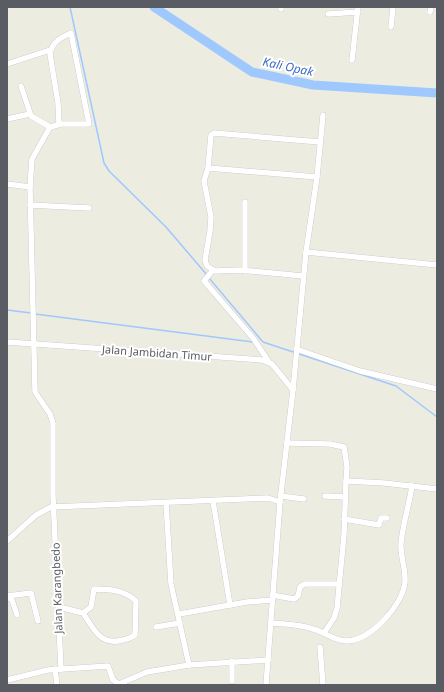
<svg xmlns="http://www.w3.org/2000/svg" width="444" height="692" font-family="'Noto Sans',sans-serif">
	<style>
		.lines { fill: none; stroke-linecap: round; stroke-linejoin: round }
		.stream { stroke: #9fc8ff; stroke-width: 1.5 }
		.river { stroke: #9fc8ff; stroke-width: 9 }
		.minor-casing { stroke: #b8bac0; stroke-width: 6 }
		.minor { stroke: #fff; stroke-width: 5.5 }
		.labels { text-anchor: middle; stroke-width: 4; stroke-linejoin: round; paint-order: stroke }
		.street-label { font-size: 11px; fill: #595c62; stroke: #fff }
		.water-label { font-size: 12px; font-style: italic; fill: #3c6dc8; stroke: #fff }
	</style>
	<rect width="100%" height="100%" fill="#edece0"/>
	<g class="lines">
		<g class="stream">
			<polyline points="70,7 104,163 109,171 166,227 207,275"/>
			<polyline points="209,278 263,342 396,386 437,417"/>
			<polyline points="7,310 31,313"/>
			<polyline points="35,314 253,342"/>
		</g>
		<polyline class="river" points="154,7 252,72 313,85 437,93"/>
		<defs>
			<g id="minor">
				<polyline points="281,7 281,9"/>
				<polyline points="430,12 431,7"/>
				<polyline points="328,14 358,12"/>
				<polyline points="391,27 393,7"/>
				<polyline points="352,60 358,7"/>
				<polyline points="7,64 50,50"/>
				<polyline points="21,86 31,116 50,127"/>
				<polyline points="7,119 30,114"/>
				<path d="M59,124L58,103L50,54C52,42 60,38 71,33L89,124H61L50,127L32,159L30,187L35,392L50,414L53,423V496L61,669"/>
				<polyline points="208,168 317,177"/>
				<polyline points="7,184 30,187"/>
				<polyline points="30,205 89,208"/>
				<polyline points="306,252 437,265"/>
				<polyline points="213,270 204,281 253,338 269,362"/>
				<polyline points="245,271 245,202"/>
				<polyline points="303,276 240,270 215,271 207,266 205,260 210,231 211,217 204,181 208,168 211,135 214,133 320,142"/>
				<polyline points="7,342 262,360 272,364 293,390"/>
				<polyline points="296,349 360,371 437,389"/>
				<polyline points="287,443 330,444 344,447 347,467 346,481"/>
				<polyline points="281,496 304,499"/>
				<polyline points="325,496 344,497"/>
				<polyline points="213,501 230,605"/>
				<polyline points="166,503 171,584 189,665"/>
				<polyline points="344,519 379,525 381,518 387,518"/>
				<polyline points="7,541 36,515 51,507 268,498 280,502"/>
				<polyline points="272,595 294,599 298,596 300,587 304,584 339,584"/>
				<polyline points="7,596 31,593 38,621"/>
				<polyline points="7,597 12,600 17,615"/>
				<path d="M57,604L63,608L83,613C92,626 99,644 118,641C124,640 130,639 135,635L136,601C125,590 108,589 94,589L91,607L83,613"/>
				<polyline points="179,614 247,602 272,600"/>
				<path d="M271,623C285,624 300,624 313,629C325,632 334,641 347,641C371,640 403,605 405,582C406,569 400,556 401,543C403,524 409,505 412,486"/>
				<polyline points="156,627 180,623"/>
				<polyline points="324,633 334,618 337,608 344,535 346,481 384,483 437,489"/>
				<polyline points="320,647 323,685"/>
				<polyline points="232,661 232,681"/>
				<polyline points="55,669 57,685"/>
				<polyline points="7,680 48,670 108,666 113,680 119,684 147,672 189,665 268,660"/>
				<polyline points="266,685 280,502 293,390 306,252 317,177 323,115"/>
			</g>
		</defs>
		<use href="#minor" class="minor-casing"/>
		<use href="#minor" class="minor"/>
	</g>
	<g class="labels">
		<g class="street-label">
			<text transform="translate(157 353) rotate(4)" y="4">Jalan Jambidan Timur</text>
			<text transform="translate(57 588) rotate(-92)" y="4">Jalan Karangbedo</text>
		</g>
		<g class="water-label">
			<text transform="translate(288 67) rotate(12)" y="4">Kali Opak</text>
		</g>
	</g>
	<rect width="444" height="692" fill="none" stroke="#595c62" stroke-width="16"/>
</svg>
